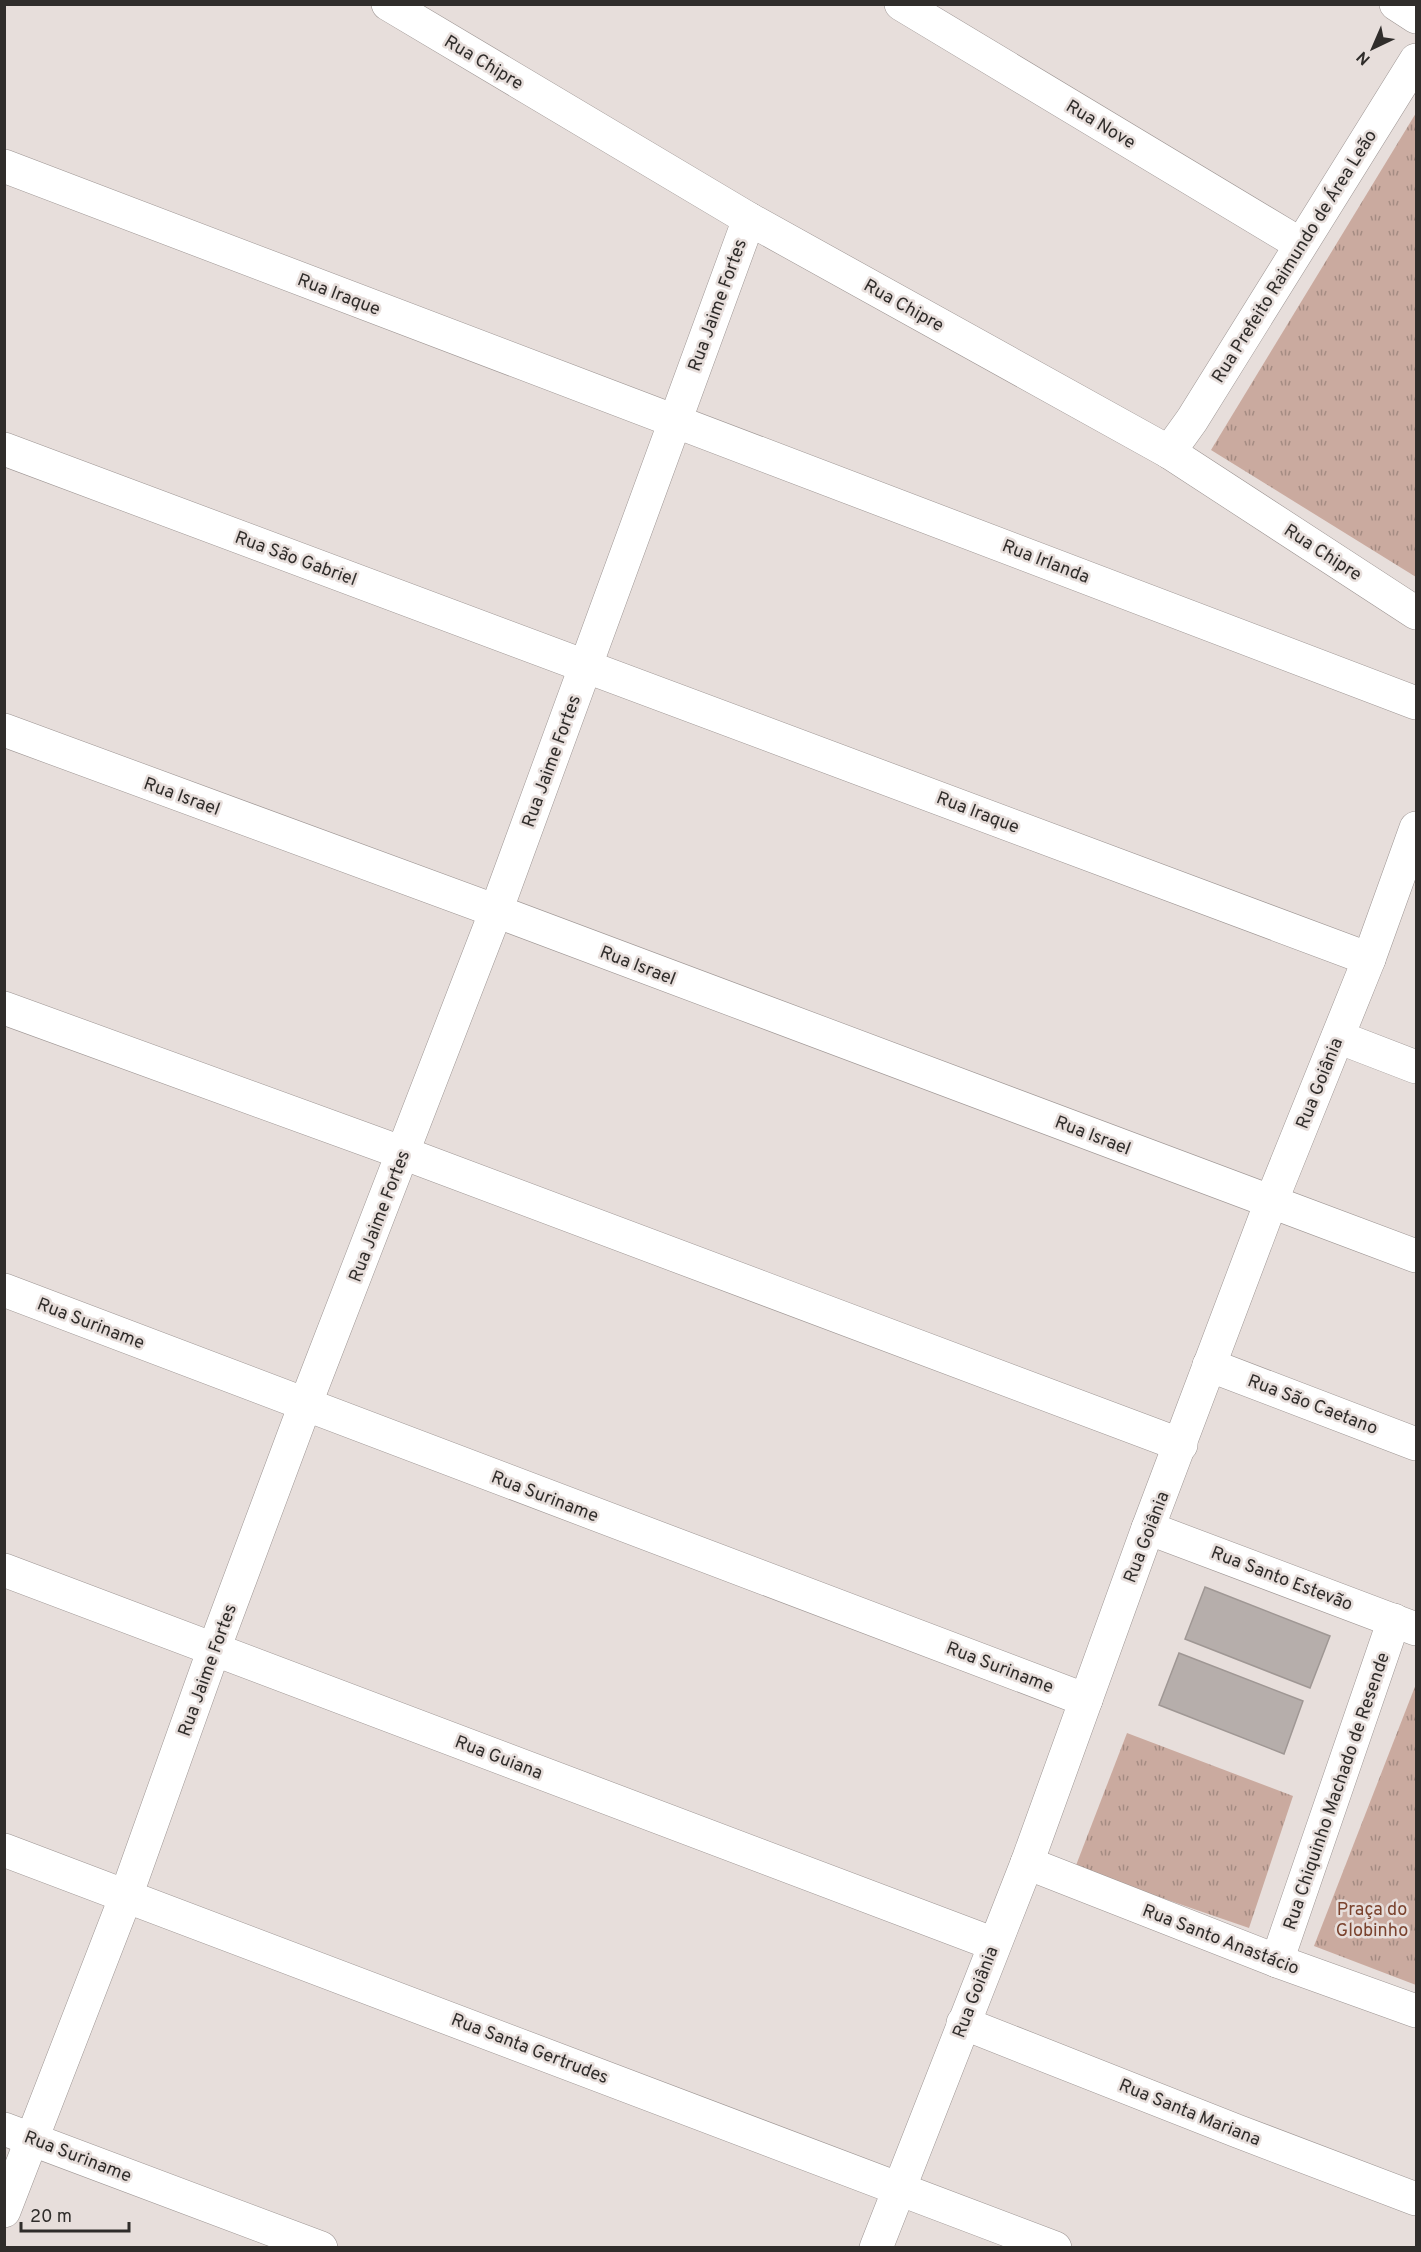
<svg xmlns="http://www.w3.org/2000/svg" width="1421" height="2252" font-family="Overpass,sans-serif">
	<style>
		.park { fill: url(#park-tufts) }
		.building { fill: #b6aeab; stroke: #9f9794; stroke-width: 1.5 }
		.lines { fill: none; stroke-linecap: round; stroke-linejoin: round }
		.street-casing { stroke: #9d9593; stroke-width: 34 }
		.street { stroke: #fff; stroke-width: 33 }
		.labels { text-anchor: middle; stroke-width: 5; stroke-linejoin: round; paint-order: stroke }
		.street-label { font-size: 18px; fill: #302d2b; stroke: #e7dedb }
		.park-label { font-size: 18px; fill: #7a432e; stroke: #e7dedb }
	</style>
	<defs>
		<pattern id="park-tufts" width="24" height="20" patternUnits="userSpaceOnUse" patternTransform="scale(1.5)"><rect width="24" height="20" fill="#caaa9f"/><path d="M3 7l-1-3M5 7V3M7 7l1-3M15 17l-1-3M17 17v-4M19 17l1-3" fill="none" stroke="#a48b82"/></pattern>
	</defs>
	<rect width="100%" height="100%" fill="#e7dedb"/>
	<g class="park">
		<polygon points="1416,113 1416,577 1211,450"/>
		<polygon points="1416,1684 1416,1985 1314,1946"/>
		<polygon points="1127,1733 1293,1796 1249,1928 1075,1868"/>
	</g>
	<g class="building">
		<polygon points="1205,1587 1330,1636 1310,1688 1185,1639"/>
		<polygon points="1179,1653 1303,1701 1284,1754 1159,1705"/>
	</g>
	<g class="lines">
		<defs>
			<g id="street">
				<polyline points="388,4 749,219 1169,452 1416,613"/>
				<polyline points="901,4 1300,244"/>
				<polyline points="1396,4 1416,17"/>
				<polyline points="4,166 1416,703"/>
				<polyline points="4,449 1369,959"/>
				<polyline points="1169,452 1192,420 1416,60"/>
				<polyline points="4,730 496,911 1416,1256"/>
				<polyline points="4,1008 403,1153 1181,1445"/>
				<polyline points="1338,1037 1416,1067"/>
				<polyline points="4,1290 1086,1700"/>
				<polyline points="1209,1365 1416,1444"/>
				<polyline points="1148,1528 1416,1629"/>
				<polyline points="4,1570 994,1944"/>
				<polyline points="4,1850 1055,2248"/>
				<polyline points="1027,1863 1277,1961 1416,2011"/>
				<polyline points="1277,1961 1394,1620"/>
				<polyline points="963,2023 1237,2131 1416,2199"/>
				<polyline points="4,2129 321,2248"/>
				<polyline points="4,2211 126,1896 214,1649 305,1405 496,911 749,219"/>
				<polyline points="876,2248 1027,1863 1148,1528 1271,1202 1369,959 1416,828"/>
			</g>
		</defs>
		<use href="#street" class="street-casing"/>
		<use href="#street" class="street"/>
	</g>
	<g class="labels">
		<g class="street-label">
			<text transform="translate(484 62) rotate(31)" y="6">Rua Chipre</text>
			<text transform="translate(1101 124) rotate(31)" y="6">Rua Nove</text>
			<text transform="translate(1294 256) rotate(-58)" y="6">Rua Prefeito Raimundo de Área Leão</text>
			<text transform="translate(339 294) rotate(21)" y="6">Rua Iraque</text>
			<text transform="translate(717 305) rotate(-70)" y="6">Rua Jaime Fortes</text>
			<text transform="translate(904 305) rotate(29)" y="6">Rua Chipre</text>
			<text transform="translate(1323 552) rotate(33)" y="6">Rua Chipre</text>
			<text transform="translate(296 558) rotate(20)" y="6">Rua São Gabriel</text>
			<text transform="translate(1046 561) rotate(21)" y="6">Rua Irlanda</text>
			<text transform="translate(551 761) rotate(-70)" y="6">Rua Jaime Fortes</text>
			<text transform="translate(182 796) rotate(20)" y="6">Rua Israel</text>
			<text transform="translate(978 812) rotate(21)" y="6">Rua Iraque</text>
			<text transform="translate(638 965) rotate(21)" y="6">Rua Israel</text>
			<text transform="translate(1319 1083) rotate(-68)" y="6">Rua Goiânia</text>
			<text transform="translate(1093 1135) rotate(21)" y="6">Rua Israel</text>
			<text transform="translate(379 1216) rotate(-69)" y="6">Rua Jaime Fortes</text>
			<text transform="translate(91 1323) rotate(21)" y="6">Rua Suriname</text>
			<text transform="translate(1313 1404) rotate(21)" y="6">Rua São Caetano</text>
			<text transform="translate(545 1496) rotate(21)" y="6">Rua Suriname</text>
			<text transform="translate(1146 1537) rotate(-69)" y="6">Rua Goiânia</text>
			<text transform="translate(1282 1578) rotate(21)" y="6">Rua Santo Estevão</text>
			<text transform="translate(1000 1667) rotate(21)" y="6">Rua Suriname</text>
			<text transform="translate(207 1670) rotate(-70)" y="6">Rua Jaime Fortes</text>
			<text transform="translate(499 1757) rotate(21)" y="6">Rua Guiana</text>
			<text transform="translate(1336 1791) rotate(-71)" y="6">Rua Chiquinho Machado de Resende</text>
			<text transform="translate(1221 1939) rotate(21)" y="6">Rua Santo Anastácio</text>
			<text transform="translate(975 1992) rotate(-69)" y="6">Rua Goiânia</text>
			<text transform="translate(530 2048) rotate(21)" y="6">Rua Santa Gertrudes</text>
			<text transform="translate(1190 2112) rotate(22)" y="6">Rua Santa Mariana</text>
			<text transform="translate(78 2156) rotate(21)" y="6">Rua Suriname</text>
		</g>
		<g class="park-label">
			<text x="1372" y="1915">Praça do<tspan x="1372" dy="21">Globinho</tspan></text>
		</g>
	</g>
	<rect width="1421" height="2252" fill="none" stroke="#302d2b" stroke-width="12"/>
	<g transform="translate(1373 48) rotate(224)" stroke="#e7dedb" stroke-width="4.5" paint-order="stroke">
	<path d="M0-4.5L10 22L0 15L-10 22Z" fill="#302d2b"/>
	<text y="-9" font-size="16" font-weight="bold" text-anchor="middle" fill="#302d2b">N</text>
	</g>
	<path d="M21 2222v9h108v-9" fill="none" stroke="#302d2b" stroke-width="3"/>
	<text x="30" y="2222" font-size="18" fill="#302d2b" stroke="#e7dedb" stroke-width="4.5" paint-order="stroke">20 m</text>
</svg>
